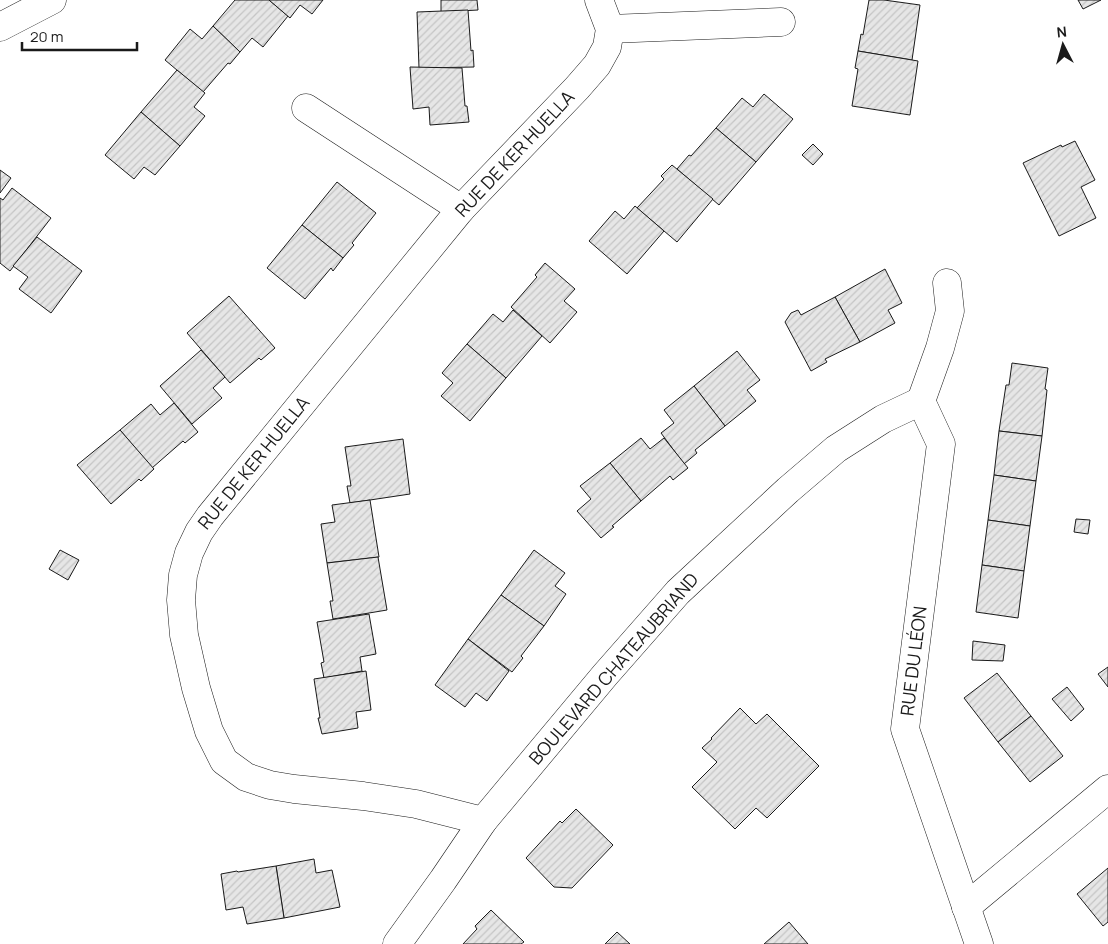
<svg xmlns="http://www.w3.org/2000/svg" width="1108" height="944" font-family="Manrope,sans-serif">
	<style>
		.building { fill: url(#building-hatch); stroke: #1a1a1a }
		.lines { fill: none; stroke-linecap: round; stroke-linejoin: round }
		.street-casing { stroke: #1a1a1a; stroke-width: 29 }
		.street { stroke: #fff; stroke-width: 28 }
		.labels { text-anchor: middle; stroke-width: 4; stroke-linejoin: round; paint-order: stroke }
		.street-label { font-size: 18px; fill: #1a1a1a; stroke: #fff }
	</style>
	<defs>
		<pattern id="building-hatch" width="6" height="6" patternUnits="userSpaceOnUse" patternTransform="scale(1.25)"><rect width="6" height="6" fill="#e6e6e6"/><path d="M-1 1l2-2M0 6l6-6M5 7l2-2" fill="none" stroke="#c5c5c5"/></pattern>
	</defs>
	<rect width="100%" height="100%" fill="#fff"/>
	<g class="building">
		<polygon points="235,0 269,0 288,16 263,47 252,38 240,52 213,26"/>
		<polygon points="269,0 323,0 312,14 300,5 290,18"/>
		<polygon points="441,0 477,0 478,10 441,12"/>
		<polygon points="869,0 884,0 920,5 912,60 858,51 861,34 863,35"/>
		<polygon points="1078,0 1101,0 1083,9"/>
		<polygon points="468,10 471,51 473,50 474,67 419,68 417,12"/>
		<polygon points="213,26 240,52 230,64 228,63 203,92 165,60 190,29 202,39"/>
		<polygon points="858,51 918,61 910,115 852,106 858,69 855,68"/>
		<polygon points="410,67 462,68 465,106 467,106 469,122 430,125 429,107 413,109"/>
		<polygon points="177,70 205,93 194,107 205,116 180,146 141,112"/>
		<polygon points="764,94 793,119 756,162 716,128 742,98 753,107"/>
		<polygon points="141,112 180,146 155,175 144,167 134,179 105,155"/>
		<polygon points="716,128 756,162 719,205 677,169 689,155 691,156"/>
		<polygon points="1075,141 1095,180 1081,187 1096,218 1059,236 1023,163 1061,145 1062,147"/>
		<polygon points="813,144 823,154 813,165 802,155"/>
		<polygon points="672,165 713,199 677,242 637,208 664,179 661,176"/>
		<polygon points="0,170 11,178 0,193"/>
		<polygon points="337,182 376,213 352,243 354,245 343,258 302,225"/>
		<polygon points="12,188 51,218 10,271 0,263 0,198 3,200"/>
		<polygon points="635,206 664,231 627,274 589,241 615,211 624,219"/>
		<polygon points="302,225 343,258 333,271 331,268 305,299 267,268"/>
		<polygon points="37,237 82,271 51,313 19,289 28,277 13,266"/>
		<polygon points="545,263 575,289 564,301 577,312 550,343 511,307 537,277 535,275"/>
		<polygon points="885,269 902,303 888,310 895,323 860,342 835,297"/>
		<polygon points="229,296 275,348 261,360 259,358 230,383 187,333"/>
		<polygon points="835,297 860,342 825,359 827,362 811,371 785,322 791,313 798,310 801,315"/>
		<polygon points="513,310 542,336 506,378 467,344 493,314 503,322"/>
		<polygon points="467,344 506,378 470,421 441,396 453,383 442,373"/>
		<polygon points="201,350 225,377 213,388 222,398 192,424 160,386"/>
		<polygon points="737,351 760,380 747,390 756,401 725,426 694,386"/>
		<polygon points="1012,363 1048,368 1045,389 1047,390 1042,436 999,431 1006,385 1009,385"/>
		<polygon points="694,386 725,426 695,450 697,453 684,464 661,433 674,423 664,410"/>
		<polygon points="174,403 198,432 185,443 183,441 152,468 120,430 151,404 160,415"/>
		<polygon points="120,430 154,469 141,481 139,479 111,504 77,465"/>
		<polygon points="999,431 1042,436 1036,481 994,475"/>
		<polygon points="641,438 650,449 664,438 688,468 673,480 670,476 641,501 610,463"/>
		<polygon points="403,439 410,494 350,503 347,486 351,486 345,447"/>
		<polygon points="610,463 641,501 612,526 614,527 601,538 577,511 591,499 580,486"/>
		<polygon points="994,475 1036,481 1030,526 988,520"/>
		<polygon points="370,500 379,557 327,563 321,524 335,522 332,505"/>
		<polygon points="1076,519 1090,520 1088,534 1074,532"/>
		<polygon points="988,520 1030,526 1024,571 982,565"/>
		<polygon points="60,550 79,560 68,580 49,569"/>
		<polygon points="534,550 565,573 555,586 566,594 544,626 501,595"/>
		<polygon points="378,557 387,610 333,619 330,601 333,601 327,563"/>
		<polygon points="982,565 1024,571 1018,618 976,612"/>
		<polygon points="501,595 544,626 521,656 523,658 512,672 468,639"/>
		<polygon points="369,614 376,654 360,657 362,671 324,678 321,663 324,662 317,622"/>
		<polygon points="468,639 509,671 487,701 476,693 465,707 435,685"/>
		<polygon points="973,641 1005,645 1003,661 972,660"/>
		<polygon points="1108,667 1108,687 1098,674"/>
		<polygon points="366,671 371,710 356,712 358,728 322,734 318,718 320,718 314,679"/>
		<polygon points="997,673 1031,716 998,742 964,698"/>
		<polygon points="1067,687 1084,709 1071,721 1052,699"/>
		<polygon points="740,708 756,724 767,714 819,766 767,818 756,808 735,829 692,787 717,762 702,748 712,739 711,738"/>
		<polygon points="1031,716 1063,756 1030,782 998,742"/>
		<polygon points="576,809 613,845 572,888 554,887 526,858 560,821 562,823"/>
		<polygon points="314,859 316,873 332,870 340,907 284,918 276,866"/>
		<polygon points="276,866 284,918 247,924 243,907 226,910 221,874 237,871 238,872"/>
		<polygon points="1108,868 1108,922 1103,926 1077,894"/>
		<polygon points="491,910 524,942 521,944 463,944 477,929 475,926"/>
		<polygon points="789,922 808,944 764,944"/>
		<polygon points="617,932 630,944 605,944"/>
	</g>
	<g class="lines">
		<defs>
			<g id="street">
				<polyline points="0,27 52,0"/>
				<polyline points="610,29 781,22"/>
				<polyline points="306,108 461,209"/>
				<polyline points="921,401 941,444 905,729 979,944"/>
				<polyline points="921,401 940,348 950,311 947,283"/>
				<polyline points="483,821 416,804 363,796 294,789 270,785 246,777 224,761 209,731 196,688 184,635 181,600 183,575 189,553 199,532 210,516 461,209 577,88 597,65 607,47 610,29 599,0"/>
				<polyline points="966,907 1108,789"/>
				<polyline points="397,944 443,880 483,821 605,675 678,592 788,490 836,449 883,419 921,401"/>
			</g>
		</defs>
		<use href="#street" class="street-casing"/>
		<use href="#street" class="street"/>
	</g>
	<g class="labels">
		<g class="street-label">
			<text transform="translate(515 154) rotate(-47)" y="6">RUE DE KER HUELLA</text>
			<text transform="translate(254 463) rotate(-51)" y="6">RUE DE KER HUELLA</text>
			<text transform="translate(914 661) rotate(-83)" y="6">RUE DU LÉON</text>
			<text transform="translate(614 669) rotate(-49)" y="6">BOULEVARD CHATEAUBRIAND</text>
		</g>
	</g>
	<g transform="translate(1063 45) rotate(354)" stroke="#ffffff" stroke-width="4" paint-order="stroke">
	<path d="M0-4L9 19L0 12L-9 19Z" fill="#1a1a1a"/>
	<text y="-8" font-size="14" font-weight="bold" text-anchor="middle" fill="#1a1a1a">N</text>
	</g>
	<path d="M22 42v8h115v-8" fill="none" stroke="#1a1a1a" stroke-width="2.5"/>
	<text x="30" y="42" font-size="15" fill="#1a1a1a" stroke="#ffffff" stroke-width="4" paint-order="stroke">20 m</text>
</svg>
